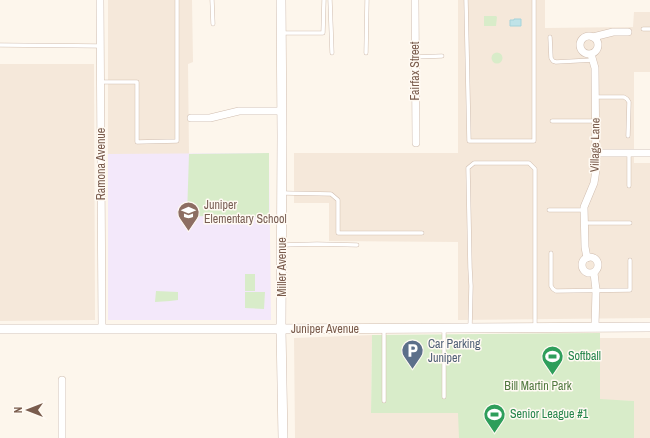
<svg xmlns="http://www.w3.org/2000/svg" width="650" height="438" font-family="'Archivo Narrow',sans-serif">
	<style>
		.residential { fill: #f5e8da }
		.education { fill: #f3e8fa }
		.green { fill: #d8ecc9 }
		.water { fill: #bfe3e8; stroke: #a5d3da }
		.lines { fill: none; stroke-linecap: round; stroke-linejoin: round }
		.service-casing { stroke: #d1beb0; stroke-width: 4.5 }
		.minor-casing { stroke: #d1beb0; stroke-width: 8 }
		.tertiary-casing { stroke: #d1beb0; stroke-width: 10 }
		.service { stroke: #fff; stroke-width: 3.5 }
		.minor { stroke: #fff; stroke-width: 7 }
		.tertiary { stroke: #fff; stroke-width: 9 }
		.labels { text-anchor: middle; stroke-width: 3; stroke-linejoin: round; paint-order: stroke }
		.street-label { font-size: 12px; fill: #7a5c4d; stroke: #fffaf3 }
		.education-label { font-size: 12px; fill: #785e54; stroke: #fffaf3; text-anchor: start }
		.service-label { font-size: 12px; fill: #4e5e75; stroke: #fffaf3; text-anchor: start }
		.leisure-label { font-size: 12px; fill: #27864d; stroke: #fffaf3; text-anchor: start }
		.park-label { font-size: 12px; fill: #537a41; stroke: #fffaf3 }
	</style>
	<rect width="100%" height="100%" fill="#fdf6ec"/>
	<g class="residential">
		<polygon points="108,0 192,0 193,62 188,64 189,154 108,154"/>
		<polygon points="458,0 545,0 545,28 633,27 634,12 650,12 650,72 634,72 634,163 650,163 650,318 458,320 458,242 329,241 329,203 294,203 294,153 458,153"/>
		<polygon points="0,64 94,64 95,320 0,321"/>
		<polygon points="372,335 371,412 459,413 459,438 295,438 294,338"/>
		<polygon points="600,338 650,338 650,438 634,438 634,401 600,400"/>
	</g>
	<polygon class="education" points="269,153 271,320 108,320 108,154"/>
	<g class="green">
		<polygon points="484,16 496,16 497,17 496,26 484,26"/>
		<circle cx="497" cy="58" r="5.5"/>
		<polygon points="269,153 269,217 187,216 189,154"/>
		<rect x="245" y="274" width="10" height="17"/>
		<polygon points="156,291 178,292 178,300 170,301 155,302"/>
		<polygon points="245,292 265,292 264,309 245,308"/>
		<polygon points="600,333 600,399 634,401 634,438 459,438 458,413 371,413 372,335"/>
	</g>
	<polygon class="water" points="514,19 521,19 521,26 510,26 510,20 514,20"/>
	<g class="lines">
		<defs>
			<g id="service">
				<polyline points="212,0 213,24"/>
				<polyline points="330,0 332,53"/>
				<polyline points="466,0 469,141 534,141 534,0"/>
				<polyline points="643,29 650,29"/>
				<polyline points="281,33 323,33 324,0"/>
				<polyline points="550,37 551,58 553,61 556,62 593,60"/>
				<polyline points="0,45 101,46"/>
				<polyline points="366,53 367,0"/>
				<polyline points="415,57 442,56"/>
				<polyline points="101,82 137,82 137,142 177,141 177,0"/>
				<polyline points="595,97 624,97 627,99 629,102 628,136"/>
				<polyline points="552,121 596,121"/>
				<polyline points="629,153 629,186"/>
				<polyline points="283,193 331,194 338,200 338,233 422,233"/>
				<polyline points="549,210 584,210"/>
				<polyline points="584,223 630,223"/>
				<polyline points="282,245 317,244 357,245"/>
				<polyline points="551,253 551,286 553,289 556,291 630,290 630,260"/>
				<polyline points="470,328 471,286 470,268 468,168 474,163 529,163 535,169 535,326"/>
				<polyline points="444,397 444,328"/>
				<polyline points="384,401 384,329"/>
			</g>
			<g id="minor">
				<polyline points="100,0 102,329"/>
				<polyline points="415,0 416,143"/>
				<circle cx="589" cy="45" r="9"/>
				<polyline points="593,37 613,32 628,32"/>
				<polyline points="191,118 210,118 239,111 282,111"/>
				<polyline points="596,153 650,153"/>
				<circle cx="590" cy="265" r="8"/>
				<polyline points="587,258 585,247 584,207 594,183 596,170 595,68 591,54"/>
				<polyline points="594,273 596,290 595,327"/>
				<polyline points="62,380 62,438"/>
			</g>
			<g id="tertiary">
				<polyline points="281,0 282,136 281,329 283,438"/>
				<polyline points="0,329 272,329 650,327"/>
			</g>
		</defs>
		<use href="#service" class="service-casing"/>
		<use href="#minor" class="minor-casing"/>
		<use href="#tertiary" class="tertiary-casing"/>
		<use href="#service" class="service"/>
		<use href="#minor" class="minor"/>
		<use href="#tertiary" class="tertiary"/>
	</g>
	<defs>
		<symbol id="school-pin" viewBox="-11 -11 22 30"><path d="M0 17L-7.5 6A9.5 9.5 0 1 1 7.5 6Z" fill="#8d6e63" stroke="#fffaf3"/><path d="M0-5L7-2L0 1L-7-2ZM-4 1L0 2.5L4 1V4Q0 6-4 4Z" fill="#fff"/></symbol>
		<symbol id="parking-pin" viewBox="-11 -11 22 30"><path d="M0 17L-7.5 6A9.5 9.5 0 1 1 7.5 6Z" fill="#5c6f8a" stroke="#fffaf3"/><path d="M-3.5-5.5H1a3.5 3.5 0 0 1 0 7H-1V5.5H-3.5ZM-1-3.4V-.6H.8a1.4 1.4 0 0 0 0-2.8Z" fill="#fff"/></symbol>
		<symbol id="stadium-pin" viewBox="-11 -11 22 30"><path d="M0 17L-7.5 6A9.5 9.5 0 1 1 7.5 6Z" fill="#2e9e5b" stroke="#fffaf3"/><path d="M0-5a6.5 5 0 1 0 0 10a6.5 5 0 1 0 0-10ZM-3.5-1.8h7v3.6h-7Z" fill="#fff"/></symbol>
	</defs>
	<g fill-rule="evenodd">
		<use href="#school-pin" x="176" y="200" width="25" height="34"/>
		<use href="#parking-pin" x="400" y="338" width="25" height="34"/>
		<use href="#stadium-pin" x="540" y="344" width="25" height="34"/>
		<use href="#stadium-pin" x="482" y="402" width="25" height="34"/>
	</g>
	<g class="labels">
		<g class="street-label">
			<text transform="translate(415 71) rotate(-90)" y="4">Fairfax Street</text>
			<text transform="translate(595 145) rotate(-89)" y="4">Village Lane</text>
			<text transform="translate(101 164) rotate(-90)" y="4">Ramona Avenue</text>
			<text transform="translate(282 267) rotate(-90)" y="4">Miller Avenue</text>
			<text x="325" y="333">Juniper Avenue</text>
		</g>
		<g class="education-label">
			<text x="204" y="209">Juniper<tspan x="204" dy="14">Elementary School</tspan></text>
		</g>
		<g class="service-label">
			<text x="428" y="348">Car Parking<tspan x="428" dy="14">Juniper</tspan></text>
		</g>
		<g class="leisure-label">
			<text x="568" y="360">Softball</text>
			<text x="510" y="418">Senior League #1</text>
		</g>
		<g class="park-label">
			<text x="538" y="390">Bill Martin Park</text>
		</g>
	</g>
	<g transform="translate(28 410) rotate(270)" stroke="#fffaf3" stroke-width="3" paint-order="stroke">
	<path d="M0-3L7 15L0 10L-7 15Z" fill="#7a5c4d"/>
	<text y="-6" font-size="11" font-weight="bold" text-anchor="middle" fill="#7a5c4d">N</text>
	</g>
</svg>
